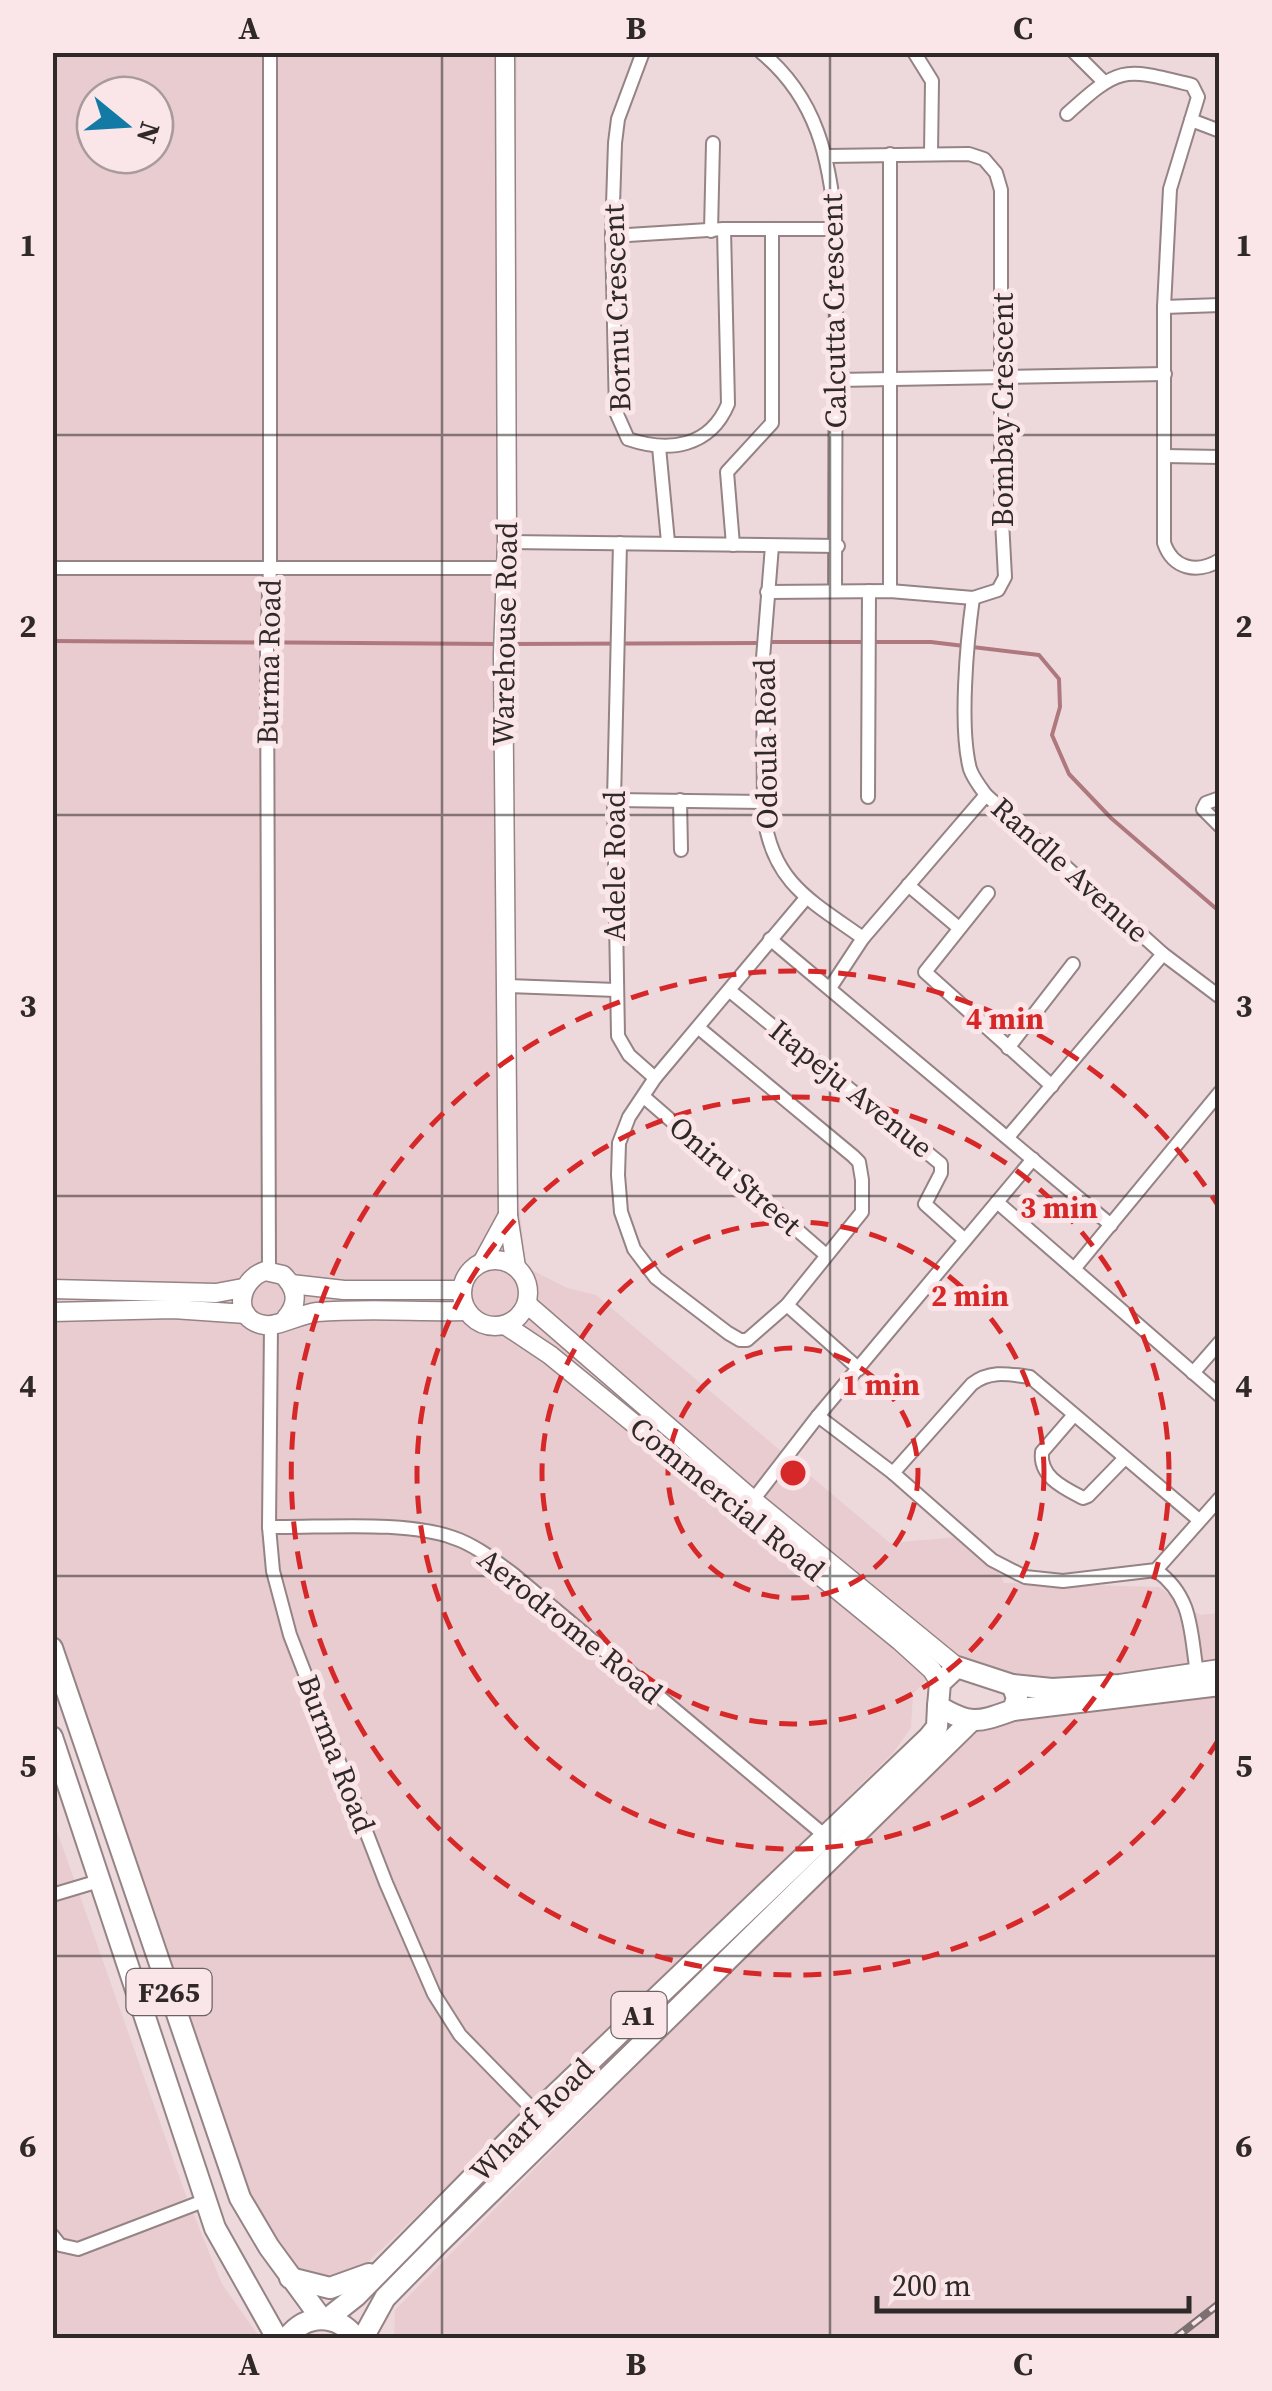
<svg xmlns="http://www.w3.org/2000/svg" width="1272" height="2391" font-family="'Source Serif 4',serif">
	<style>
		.built { fill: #e8cccf; fill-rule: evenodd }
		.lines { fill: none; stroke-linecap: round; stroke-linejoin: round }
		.stream { stroke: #ae787e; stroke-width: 4 }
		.minor-casing { stroke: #958385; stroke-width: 16 }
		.secondary-casing { stroke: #958385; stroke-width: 21 }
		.primary-casing { stroke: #958385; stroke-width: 24 }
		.minor { stroke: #fff; stroke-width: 12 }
		.secondary { stroke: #fff; stroke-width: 18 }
		.primary { stroke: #fff; stroke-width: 20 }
		.rail-casing { stroke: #7c7072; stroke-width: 8 }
		.rail { stroke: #fae6e8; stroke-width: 4; stroke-dasharray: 11; stroke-linecap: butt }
		.grid { fill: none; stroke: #30292a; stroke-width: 2.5; stroke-opacity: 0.55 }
		.ring { fill: none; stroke: #d62828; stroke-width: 5; stroke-dasharray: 18 12 }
		.labels { text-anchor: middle; stroke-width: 10; stroke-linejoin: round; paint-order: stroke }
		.shield { fill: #fae6e8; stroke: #6d6263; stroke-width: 2.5 }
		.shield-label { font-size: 28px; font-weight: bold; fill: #30292a }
		.street-label { font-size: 30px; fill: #30292a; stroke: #fae6e8 }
		.centre { fill: #d62828; stroke: #fae6e8; stroke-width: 5 }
		.ring-label { font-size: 30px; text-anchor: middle; font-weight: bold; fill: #d62828; stroke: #fae6e8; stroke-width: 10; stroke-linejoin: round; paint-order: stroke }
		.neatline { fill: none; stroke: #30292a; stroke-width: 4 }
		.grid-label { font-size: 32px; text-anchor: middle; font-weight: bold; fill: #30292a }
	</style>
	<rect width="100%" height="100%" fill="#edd9db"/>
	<g class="built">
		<path d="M53,53H517L510,621L512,1136L526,1267L567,1288L596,1295L890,1543L969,1536L993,1561L1004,1583L1159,1587L1200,1615L1219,1613V1664L1052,1687L949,1656L913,1694L911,1728L893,1753L622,2019L385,2246L353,2276L333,2287L300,2276L242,2204L53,1644ZM95,95H155V155H95Z"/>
		<polygon points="1219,1697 1219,2338 394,2338 395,2310 950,1749 986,1723 1034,1715"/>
		<polygon points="52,1817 185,2193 222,2284 260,2338 53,2338"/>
	</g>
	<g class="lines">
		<g class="stream">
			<polyline points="52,641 496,644"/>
			<polyline points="770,642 931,642 1039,655 1059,679 1060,707 1052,735 1069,774 1111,818 1220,912"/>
			<polyline points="510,644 761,643"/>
		</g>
		<defs>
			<g id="minor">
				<path d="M643,52L618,119L615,143L612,236L616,412L628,439C669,453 710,447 728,404L724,229"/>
				<path d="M761,52C817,98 830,159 836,229L835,591"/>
				<polyline points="914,52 932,81 931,153"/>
				<polyline points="1074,52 1103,81"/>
				<path d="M1067,114C1121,65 1123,68 1192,85L1198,97L1170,189L1164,307V543C1173,569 1197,574 1220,560"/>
				<polyline points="1191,120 1220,131"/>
				<polyline points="890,154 890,591"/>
				<polyline points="711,231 713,143"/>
				<polyline points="612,236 724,229 836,229"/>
				<polyline points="1164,307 1220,305"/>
				<polyline points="837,380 1165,374"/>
				<polyline points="659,447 668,542"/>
				<polyline points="1165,456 1220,457"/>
				<polyline points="507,542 838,546"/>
				<polyline points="620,543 614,800 618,1036 629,1055 655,1078"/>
				<polyline points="733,545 727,472 772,423 772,229"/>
				<path d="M772,546L763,658L764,816C773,883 811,901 863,938"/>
				<polyline points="52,568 506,568"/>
				<polyline points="767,592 890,591 973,598 998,590 1005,577 1001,502 1001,190 996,173 984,159 969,154 827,156"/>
				<path d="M973,598C967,641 959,727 970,769C973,778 980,787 986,795L1163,954L1220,997"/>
				<polyline points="868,797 869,591"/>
				<polyline points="1220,798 1206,803 1203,809 1220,826"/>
				<polyline points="614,800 764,802"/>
				<polyline points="680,800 681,850"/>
				<polyline points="908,885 959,928"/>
				<polyline points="988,893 925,972 1052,1086"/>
				<polyline points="770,939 1111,1225"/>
				<polyline points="506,986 616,990"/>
				<polyline points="830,988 863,938 986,795"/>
				<polyline points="730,991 941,1164 941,1173 925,1204 965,1240"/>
				<polyline points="700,1029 853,1156 859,1162 862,1180 862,1212 787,1305 747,1340 740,1340 728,1333 656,1278 634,1249 621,1212 618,1175 619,1143 629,1117 655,1078 806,898"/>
				<polyline points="1008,1048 1073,964"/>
				<polyline points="644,1097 826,1255"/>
				<polyline points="1008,1137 1163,954"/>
				<polyline points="997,1202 1220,1396"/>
				<polyline points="1074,1269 1220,1092"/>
				<polyline points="269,1271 267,650 270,566 270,52"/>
				<polyline points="787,1305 859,1369"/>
				<polyline points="271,1325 269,1527 273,1571 290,1635 386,1883 434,1994 460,2035 552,2129"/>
				<polyline points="1193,1373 1220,1342"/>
				<polyline points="818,1416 893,1473 992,1560 1025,1577 1063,1581 1156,1570 1220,1498"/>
				<path d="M1073,1416L1042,1452C1039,1477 1064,1488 1083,1498L1088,1496L1124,1459"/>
				<path d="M893,1473L972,1384C990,1370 1008,1374 1030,1377L1199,1520"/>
				<polyline points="753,1500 818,1416 1033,1159"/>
				<path d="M269,1527C323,1528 405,1520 454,1538C475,1545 495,1561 513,1574L829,1839"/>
				<path d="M1156,1570C1193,1597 1190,1630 1197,1673"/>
				<polyline points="52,1895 99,1881"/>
				<polyline points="52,2235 60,2245 78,2249 206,2200"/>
			</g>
			<g id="secondary">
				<polyline points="505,52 507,542 503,654 508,1215 516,1267"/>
				<circle cx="495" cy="1293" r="33"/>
				<polyline points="483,1261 508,1215"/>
				<polyline points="291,1284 344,1290 462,1290"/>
				<polyline points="52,1289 216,1293 243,1288"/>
				<polyline points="527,1304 753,1500 957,1667"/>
				<polyline points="52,1312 173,1309 246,1314"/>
				<path d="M286,1318C299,1303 297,1289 283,1275L265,1271C238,1280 231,1320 265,1325C277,1327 301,1314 317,1312C367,1308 417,1312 467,1311"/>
				<polyline points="505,1325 550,1355 900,1641 932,1670 940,1683"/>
			</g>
			<g id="primary">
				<polyline points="52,1648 240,2198 269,2247 321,2318"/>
				<path d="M957,1667L1012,1685L1017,1698L1013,1710C979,1722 971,1726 938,1706L940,1683Z"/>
				<polyline points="1012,1685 1052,1689 1120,1685 1220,1670"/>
				<polyline points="1013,1710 1220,1685"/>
				<polyline points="52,1737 215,2228 277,2338"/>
				<polyline points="290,2278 330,2288 369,2274"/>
				<polyline points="327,2319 356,2296 536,2113 928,1738 937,1727 938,1706"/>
				<path d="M287,2338C306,2313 337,2313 356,2338"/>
				<polyline points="363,2338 385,2298 440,2242 970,1722"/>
			</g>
		</defs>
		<use href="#minor" class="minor-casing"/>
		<use href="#secondary" class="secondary-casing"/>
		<use href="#primary" class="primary-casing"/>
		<use href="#minor" class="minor"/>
		<use href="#secondary" class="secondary"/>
		<use href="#primary" class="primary"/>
		<defs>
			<polyline id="rail" points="1175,2338 1220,2303"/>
		</defs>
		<use href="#rail" class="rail-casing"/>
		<use href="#rail" class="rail"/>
	</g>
	<path class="grid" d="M442,52V2338M830,52V2338M52,435H1220M52,815H1220M52,1196H1220M52,1576H1220M52,1956H1220"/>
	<g class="ring">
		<circle cx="793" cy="1473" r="125"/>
		<circle cx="793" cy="1473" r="251"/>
		<circle cx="793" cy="1473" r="376"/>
		<path d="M1219 1739A502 502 0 1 1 1219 1207"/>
	</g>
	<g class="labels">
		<g class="shield">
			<rect x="126.5" y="1969" width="85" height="46" rx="8"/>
			<rect x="611.5" y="1992" width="55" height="46" rx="8"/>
		</g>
		<g class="shield-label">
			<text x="169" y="2002">F265</text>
			<text x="639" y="2025">A1</text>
		</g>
		<g class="street-label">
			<text transform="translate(617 308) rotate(-92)" y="10">Bornu Crescent</text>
			<text transform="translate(834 311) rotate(-91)" y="10">Calcutta Crescent</text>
			<text transform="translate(1003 410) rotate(-90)" y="10">Bombay Crescent</text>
			<text transform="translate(505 634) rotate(-89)" y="10">Warehouse Road</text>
			<text transform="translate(269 662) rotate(-89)" y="10">Burma Road</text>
			<text transform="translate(766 744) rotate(-91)" y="10">Odoula Road</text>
			<text transform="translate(615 866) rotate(-90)" y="10">Adele Road</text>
			<text transform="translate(1070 870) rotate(42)" y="10">Randle Avenue</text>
			<text transform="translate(851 1089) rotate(39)" y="10">Itapeju Avenue</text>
			<text transform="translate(735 1176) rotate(41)" y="10">Oniru Street</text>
			<text transform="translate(727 1499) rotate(39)" y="10">Commercial Road</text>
			<text transform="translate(570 1626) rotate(39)" y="10">Aerodrome Road</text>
			<text transform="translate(336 1754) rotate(69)" y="10">Burma Road</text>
			<text transform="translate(532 2120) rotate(-45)" y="10">Wharf Road</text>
		</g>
	</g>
	<circle cx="793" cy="1473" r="15" class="centre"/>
	<g class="ring-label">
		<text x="1005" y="1029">4 min</text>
		<text x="1059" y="1218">3 min</text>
		<text x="970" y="1306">2 min</text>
		<text x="881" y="1395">1 min</text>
	</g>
	<rect width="1272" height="2391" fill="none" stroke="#fae6e8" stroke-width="110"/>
	<g transform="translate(125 125) rotate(108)"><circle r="48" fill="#fae6e8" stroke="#a99a9c" stroke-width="2.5"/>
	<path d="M0-8L18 38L0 25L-18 38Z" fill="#137aa5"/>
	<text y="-15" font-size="28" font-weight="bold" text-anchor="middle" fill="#30292a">N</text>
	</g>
	<path d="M877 2296v15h312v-15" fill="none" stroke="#30292a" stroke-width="5"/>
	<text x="892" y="2296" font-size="30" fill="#30292a" stroke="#fae6e8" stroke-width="8" paint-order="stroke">200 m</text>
	<rect x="55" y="55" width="1162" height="2281" class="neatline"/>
	<g class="grid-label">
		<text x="249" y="39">A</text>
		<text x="636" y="39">B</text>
		<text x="1023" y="39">C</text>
		<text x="28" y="256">1</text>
		<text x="1244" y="256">1</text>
		<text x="28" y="637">2</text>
		<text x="1244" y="637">2</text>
		<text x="28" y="1017">3</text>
		<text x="1244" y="1017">3</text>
		<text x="28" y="1397">4</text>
		<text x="1244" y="1397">4</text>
		<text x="28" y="1777">5</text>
		<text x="1244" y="1777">5</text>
		<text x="28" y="2157">6</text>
		<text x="1244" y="2157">6</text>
		<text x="249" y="2375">A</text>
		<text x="636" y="2375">B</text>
		<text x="1023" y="2375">C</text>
	</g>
</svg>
